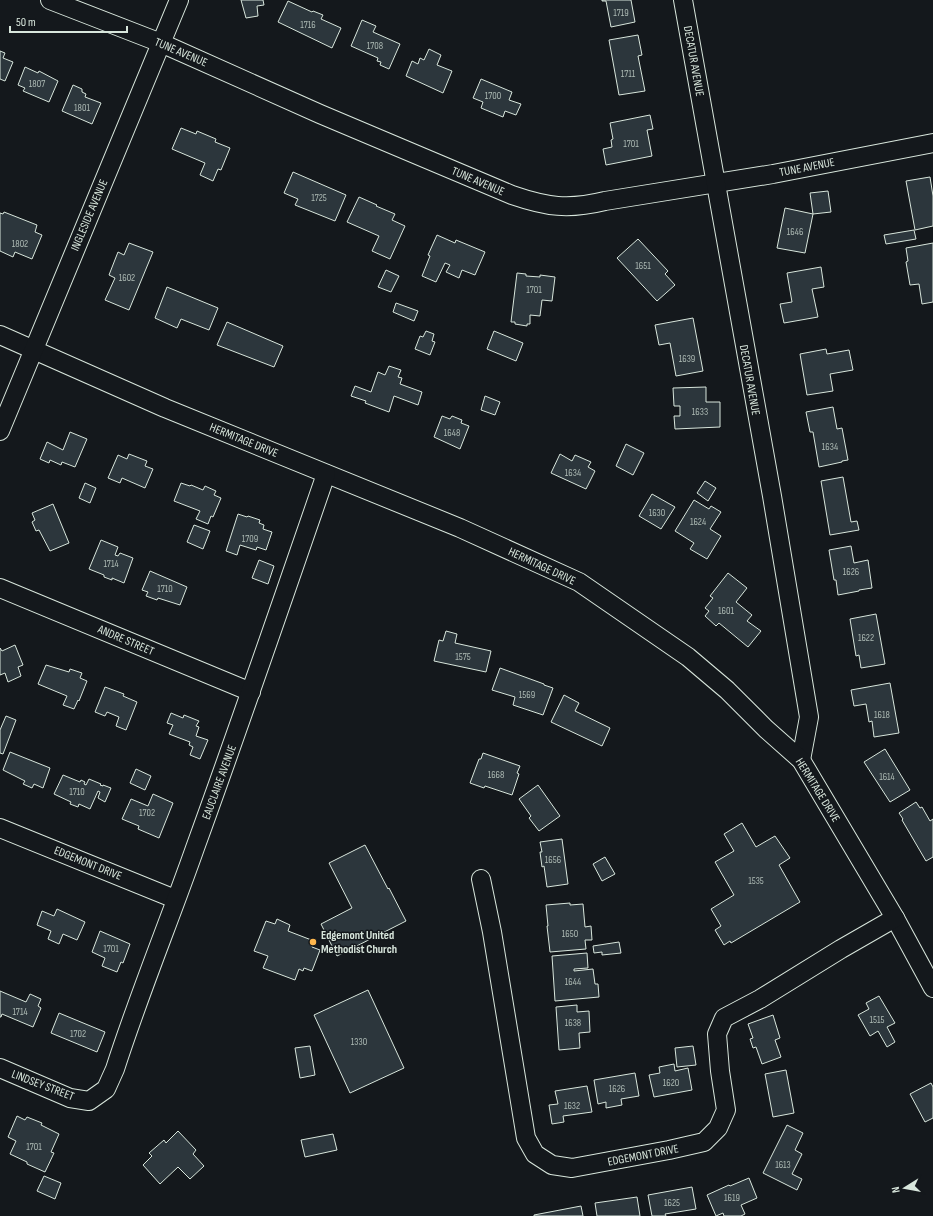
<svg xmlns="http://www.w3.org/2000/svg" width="933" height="1216" font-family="'Sofia Sans Condensed',sans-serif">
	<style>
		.building { fill: #2c363c; stroke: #d8e6dc }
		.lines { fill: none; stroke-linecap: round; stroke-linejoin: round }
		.minor-casing { stroke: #d8e6dc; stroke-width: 20 }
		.minor { stroke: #14181c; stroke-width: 18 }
		.poi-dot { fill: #ffb74d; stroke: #14181c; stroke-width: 1.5 }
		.labels { text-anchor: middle; stroke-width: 3; stroke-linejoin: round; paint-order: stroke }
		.number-label { font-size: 10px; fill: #adbab4 }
		.street-label { font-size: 12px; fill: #d8e6dc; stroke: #14181c }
		.poi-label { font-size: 12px; font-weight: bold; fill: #d8e6dc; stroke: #14181c; text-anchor: start }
	</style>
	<rect width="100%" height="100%" fill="#14181c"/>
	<g class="building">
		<polygon points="241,0 263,0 264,5 257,6 258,16 246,18"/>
		<polygon points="602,0 631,0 635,22 611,27 606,1 602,1"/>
		<polygon points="288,1 312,12 313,11 323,15 321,19 341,28 332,48 278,22"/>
		<polygon points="362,20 376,26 373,32 400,44 389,69 380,65 381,62 377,61 378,58 351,46"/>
		<polygon points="638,35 642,55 638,56 645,91 619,95 609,40"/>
		<polygon points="429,49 441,55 437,65 452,71 443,93 406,76 412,61 418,64 420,58 424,60"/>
		<polygon points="0,51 5,53 3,58 13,62 5,81 0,79"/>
		<polygon points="25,67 38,73 39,71 58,81 49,102 23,91 25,88 18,85"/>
		<polygon points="481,79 512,92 509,100 521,104 516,115 505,111 503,117 481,108 483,102 473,98"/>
		<polygon points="73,85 82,89 82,92 86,94 85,97 101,103 92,124 62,111"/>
		<polygon points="650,115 653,129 647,130 652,156 606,165 603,149 612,147 611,140 613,139 610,123"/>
		<polygon points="181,128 196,134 197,131 216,139 215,142 230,148 221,170 218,169 213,181 200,175 205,163 172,149"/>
		<polygon points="293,172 346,195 335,221 295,205 298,199 284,193"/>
		<polygon points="930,177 933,196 933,226 915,230 906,181"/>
		<polygon points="828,191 831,212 813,214 810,193"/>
		<polygon points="359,197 377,205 376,206 395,214 392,220 405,226 390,259 372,251 379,236 347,222"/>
		<polygon points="785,208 813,214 805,253 777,248"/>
		<polygon points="4,212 37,225 35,232 42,235 32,259 15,252 13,257 0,251 0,213 3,214"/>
		<polygon points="914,230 916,239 886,244 884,235"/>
		<polygon points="437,235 455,243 456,240 485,252 475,275 462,270 459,278 446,272 450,265 445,263 436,282 422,276 430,256 428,255"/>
		<polygon points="638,239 668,271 665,274 675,285 657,301 617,258"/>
		<polygon points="129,243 153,252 129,310 105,300 115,278 109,275 118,252 124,255"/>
		<polygon points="933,243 933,302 922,304 919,284 910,285 906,262 908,261 906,248"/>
		<polygon points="821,267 824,287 812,289 818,317 784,323 780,304 792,302 787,273"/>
		<polygon points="386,270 399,276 391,292 378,287"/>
		<polygon points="517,273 526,274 526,276 540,277 540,275 555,277 552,301 542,300 540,316 530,315 530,324 527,324 527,326 515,324 515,322 511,322"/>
		<polygon points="167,287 218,308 209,330 181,319 177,328 155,318"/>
		<polygon points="396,303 418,311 414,321 393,312"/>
		<polygon points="693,318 703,371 676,376 670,343 659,345 655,325"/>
		<polygon points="227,322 283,346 274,367 217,345"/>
		<polygon points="426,331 434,334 432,341 435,342 430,355 415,349 420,336 423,337"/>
		<polygon points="494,331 523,343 516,361 487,349"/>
		<polygon points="826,349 827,354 849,350 853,370 830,374 833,391 807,395 800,354"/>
		<polygon points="389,366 401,370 398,377 402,378 400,384 422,392 418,405 394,396 389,412 365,403 366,401 351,396 355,386 371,392 378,372 385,375"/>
		<polygon points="706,387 706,402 720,402 720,427 675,429 674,416 680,416 680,406 674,406 673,388"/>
		<polygon points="485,396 500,402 495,415 481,410"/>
		<polygon points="833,407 837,429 842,428 848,460 842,461 842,462 819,467 813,432 810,432 806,412"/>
		<polygon points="442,416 450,419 452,416 462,420 461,423 469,426 460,449 434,437"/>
		<polygon points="70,432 87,439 75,467 62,462 61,465 50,460 49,463 40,459 47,442 63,450"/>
		<polygon points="626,444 644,453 633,475 616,466"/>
		<polygon points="129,454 147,461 145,466 153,469 145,488 122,478 120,483 108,478 118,455 127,459"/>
		<polygon points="560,454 572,461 575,455 591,462 588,467 595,471 586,489 551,473"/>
		<polygon points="843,477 851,522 857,521 859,530 830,535 821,481"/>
		<polygon points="705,481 716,488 708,501 697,493"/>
		<polygon points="85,483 96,488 90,503 79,498"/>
		<polygon points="181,483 190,486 191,485 203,490 205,486 216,491 214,495 221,498 213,517 211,516 208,524 196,519 200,511 174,501"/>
		<polygon points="652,494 675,507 661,529 639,516"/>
		<polygon points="694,500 709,509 711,506 721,512 710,529 721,536 707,559 690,549 694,543 675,531"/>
		<polygon points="53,504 69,543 50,551 39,530 36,531 32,522 35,520 32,513"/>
		<polygon points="238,514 247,517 248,516 260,520 259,523 264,525 263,529 272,532 266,550 257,547 256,550 240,545 237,555 226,551"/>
		<polygon points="194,525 210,531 203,549 187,542"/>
		<polygon points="101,540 118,547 115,555 118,556 120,553 133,558 124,583 112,578 112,580 104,577 104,575 89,569"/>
		<polygon points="851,546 854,563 868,560 872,588 859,590 859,591 838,595 836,580 834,580 829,550"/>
		<polygon points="259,560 274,566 268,584 252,578"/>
		<polygon points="150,571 187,587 180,605 158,598 157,600 146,596 148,592 142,590"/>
		<polygon points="728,573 747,588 736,602 752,615 747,621 761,631 748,647 719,623 716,626 705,616 709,611 705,608 713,598 710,596"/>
		<polygon points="876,614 885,664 861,668 859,655 856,656 850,619"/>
		<polygon points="446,631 457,634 455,643 491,651 486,672 434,661 439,640 443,641"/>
		<polygon points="15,645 23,665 18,667 21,676 8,682 5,673 0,675 0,648 2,651"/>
		<polygon points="46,665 69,672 70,669 82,673 80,678 87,681 79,701 78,700 74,709 63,705 67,696 38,684"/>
		<polygon points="500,668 544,684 544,685 553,688 543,715 513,705 515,697 492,690"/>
		<polygon points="890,683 899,733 874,737 872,721 869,722 866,704 854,706 851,690"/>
		<polygon points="105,687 124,694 123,696 137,702 126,730 116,726 119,717 107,712 105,716 95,712"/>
		<polygon points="564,695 579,703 575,711 610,728 602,746 551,722"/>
		<polygon points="171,713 183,718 184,715 199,721 196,726 199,727 196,736 208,740 200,759 190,755 193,747 189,745 190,742 169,734 173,725 167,723"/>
		<polygon points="6,716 16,720 3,754 0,753 0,730"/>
		<polygon points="885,749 910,790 890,802 864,762"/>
		<polygon points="10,752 50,768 43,788 34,784 32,788 23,784 25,781 3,770"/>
		<polygon points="483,753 520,766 517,773 519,774 512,795 485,786 484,788 470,783 479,759 481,759"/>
		<polygon points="136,769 151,776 145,790 130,783"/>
		<polygon points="63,775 80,782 81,780 85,782 84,784 86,785 89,779 101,784 100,785 103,786 103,785 111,788 105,802 98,798 100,792 98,791 90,809 79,804 78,807 70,804 71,802 54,794"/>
		<polygon points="538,785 560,816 539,831 529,818 531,816 519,799"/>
		<polygon points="153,794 173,803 159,838 138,829 139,826 122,819 131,799 148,806"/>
		<polygon points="916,802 920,808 922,807 930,821 933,819 933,857 926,861 902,820 903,819 899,813"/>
		<polygon points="742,823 756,847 775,836 790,858 779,865 800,902 731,943 730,941 724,945 715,930 721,926 711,909 734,895 715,862 734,851 724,834"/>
		<polygon points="562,839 568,884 547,887 544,866 542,867 540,852 542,852 540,842"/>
		<polygon points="365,845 388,889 389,888 406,921 337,956 321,924 352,908 329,863"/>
		<polygon points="605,857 615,874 602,881 593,864"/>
		<polygon points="570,903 570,905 583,904 585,927 591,926 592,940 585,940 586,949 550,952 547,926 548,926 546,905"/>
		<polygon points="57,909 85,922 77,940 63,934 59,944 48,939 51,931 37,925 42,911 54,916"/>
		<polygon points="277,919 290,925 288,931 314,941 312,947 320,950 312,971 304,968 303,971 299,969 295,980 263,968 268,956 254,951 266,921 275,924"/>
		<polygon points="100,931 130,944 123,963 121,962 117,972 102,966 105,958 92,952"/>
		<polygon points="619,942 621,953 602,955 602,952 594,953 593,946"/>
		<polygon points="587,953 588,968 574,969 574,971 593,969 595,984 598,984 599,997 555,1001 552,956"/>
		<polygon points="368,990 404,1068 350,1093 314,1015"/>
		<polygon points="0,991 26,1002 30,994 41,999 38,1006 41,1008 33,1027 2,1014 1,1017 0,1017"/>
		<polygon points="879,996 895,1023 887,1027 895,1042 887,1047 878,1031 870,1036 858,1015 869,1009 866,1003"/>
		<polygon points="577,1005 577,1012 589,1011 590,1032 579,1033 580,1048 559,1050 556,1007"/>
		<polygon points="59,1013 105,1032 97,1052 51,1033"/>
		<polygon points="773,1015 780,1038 775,1040 781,1057 762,1064 756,1047 753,1048 750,1039 753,1038 748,1024"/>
		<polygon points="310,1046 315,1075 300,1078 295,1048"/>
		<polygon points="693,1046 696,1065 677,1067 675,1048"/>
		<polygon points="674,1064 675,1071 688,1068 692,1090 654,1097 649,1075 660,1073 659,1067"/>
		<polygon points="786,1070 794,1113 773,1117 765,1074"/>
		<polygon points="635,1073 639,1096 621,1099 622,1105 606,1108 606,1102 598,1104 594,1080"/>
		<polygon points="931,1083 933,1087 933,1118 925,1122 910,1094"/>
		<polygon points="587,1086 592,1112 563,1116 564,1122 552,1124 549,1105 558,1104 555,1091"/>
		<polygon points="17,1116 25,1120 27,1117 42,1123 41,1125 59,1134 51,1152 54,1153 45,1172 27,1164 27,1162 10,1154 16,1141 8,1137"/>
		<polygon points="787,1125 803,1133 795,1150 802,1154 792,1174 802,1179 797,1190 763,1173"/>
		<polygon points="178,1131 196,1150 193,1154 204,1166 190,1179 178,1167 160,1184 143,1165 152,1156 149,1153 164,1140 166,1143"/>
		<polygon points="333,1134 337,1150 305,1157 301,1140"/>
		<polygon points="44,1176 61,1183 55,1199 37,1191"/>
		<polygon points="749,1178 757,1198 741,1205 745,1214 741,1216 724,1216 723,1213 716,1216 707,1195 729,1185 730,1186"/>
		<polygon points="692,1187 696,1209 665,1214 666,1216 652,1216 648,1195"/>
		<polygon points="637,1197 640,1216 597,1216 595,1203"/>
		<polygon points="581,1206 583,1216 534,1216 534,1215"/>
	</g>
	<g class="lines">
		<defs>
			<g id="minor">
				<path d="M50,0L161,43L320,114L512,195C547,207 568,210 605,201L773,174L933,143"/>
				<polyline points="683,0 772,496 809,717 801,760"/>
				<polyline points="0,335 165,408 460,528 579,582 688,657 727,690 766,729 801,760 895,918 933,988"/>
				<polyline points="0,431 179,0"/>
				<polyline points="0,588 251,692"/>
				<polyline points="0,828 175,899"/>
				<polyline points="481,879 492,932 526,1138 535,1154 552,1165 572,1168 669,1150 704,1142 718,1128 726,1110 720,1071 717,1034 724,1018 760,999 841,949 895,918"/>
				<path d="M0,1068L70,1098L89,1101L106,1089L115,1069C139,994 169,922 195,848C240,724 283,599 326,474"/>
			</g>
		</defs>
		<use href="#minor" class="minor-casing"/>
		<use href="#minor" class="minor"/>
	</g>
	<circle class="poi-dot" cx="313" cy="942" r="4"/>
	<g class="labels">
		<g class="number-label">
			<text x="621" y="16">1719</text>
			<text x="308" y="28">1716</text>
			<text x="375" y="49">1708</text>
			<text x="628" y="77">1711</text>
			<text x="37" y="87">1807</text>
			<text x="493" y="99">1700</text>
			<text x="82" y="111">1801</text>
			<text x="631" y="147">1701</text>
			<text x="319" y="201">1725</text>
			<text x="795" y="235">1646</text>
			<text x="20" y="247">1802</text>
			<text x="643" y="269">1651</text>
			<text x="127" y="281">1602</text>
			<text x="534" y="293">1701</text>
			<text x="687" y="362">1639</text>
			<text x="700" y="415">1633</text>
			<text x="452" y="436">1648</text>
			<text x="830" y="450">1634</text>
			<text x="573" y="476">1634</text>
			<text x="657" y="516">1630</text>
			<text x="698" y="525">1624</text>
			<text x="250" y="542">1709</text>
			<text x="111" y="567">1714</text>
			<text x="851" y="575">1626</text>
			<text x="165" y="592">1710</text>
			<text x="726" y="614">1601</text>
			<text x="866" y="641">1622</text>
			<text x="463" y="660">1575</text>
			<text x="527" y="698">1569</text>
			<text x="882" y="718">1618</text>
			<text x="496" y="778">1668</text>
			<text x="887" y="780">1614</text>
			<text x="77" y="795">1710</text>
			<text x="147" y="816">1702</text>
			<text x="553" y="863">1656</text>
			<text x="756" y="884">1535</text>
			<text x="570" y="937">1650</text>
			<text x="111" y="952">1701</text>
			<text x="573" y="985">1644</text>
			<text x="20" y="1015">1714</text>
			<text x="877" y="1023">1515</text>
			<text x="573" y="1026">1638</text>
			<text x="78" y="1037">1702</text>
			<text x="359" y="1045">1330</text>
			<text x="671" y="1086">1620</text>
			<text x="617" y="1092">1626</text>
			<text x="572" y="1109">1632</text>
			<text x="34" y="1150">1701</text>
			<text x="783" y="1168">1613</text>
			<text x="732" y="1201">1619</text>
			<text x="672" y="1206">1625</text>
		</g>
		<g class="street-label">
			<text transform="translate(181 52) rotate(23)" y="4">TUNE AVENUE</text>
			<text transform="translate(694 61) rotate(80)" y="4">DECATUR AVENUE</text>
			<text transform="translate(807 167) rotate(-11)" y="4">TUNE AVENUE</text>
			<text transform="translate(478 181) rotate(23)" y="4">TUNE AVENUE</text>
			<text transform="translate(89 215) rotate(-67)" y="4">INGLESIDE AVENUE</text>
			<text transform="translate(750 380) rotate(80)" y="4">DECATUR AVENUE</text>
			<text transform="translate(244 440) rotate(22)" y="4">HERMITAGE DRIVE</text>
			<text transform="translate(542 566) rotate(25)" y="4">HERMITAGE DRIVE</text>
			<text transform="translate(126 640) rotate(23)" y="4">ANDRE STREET</text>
			<text transform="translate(219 782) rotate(-70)" y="4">EAUCLAIRE AVENUE</text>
			<text transform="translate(818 790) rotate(58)" y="4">HERMITAGE DRIVE</text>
			<text transform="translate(88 863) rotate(22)" y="4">EDGEMONT DRIVE</text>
			<text transform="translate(43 1085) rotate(21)" y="4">LINDSEY STREET</text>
			<text transform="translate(643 1155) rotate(-11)" y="4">EDGEMONT DRIVE</text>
		</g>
		<g class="poi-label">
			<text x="321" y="939">Edgemont United<tspan x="321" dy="14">Methodist Church</tspan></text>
		</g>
	</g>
	<g transform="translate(905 1188) rotate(259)" stroke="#14181c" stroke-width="3" paint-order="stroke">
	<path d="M0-3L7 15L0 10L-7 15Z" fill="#d8e6dc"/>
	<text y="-6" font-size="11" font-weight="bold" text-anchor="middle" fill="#d8e6dc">N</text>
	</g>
	<path d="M10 26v6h117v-6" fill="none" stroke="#d8e6dc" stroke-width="2"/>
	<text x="16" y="26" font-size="12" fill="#d8e6dc" stroke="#14181c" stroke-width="3" paint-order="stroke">50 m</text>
</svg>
